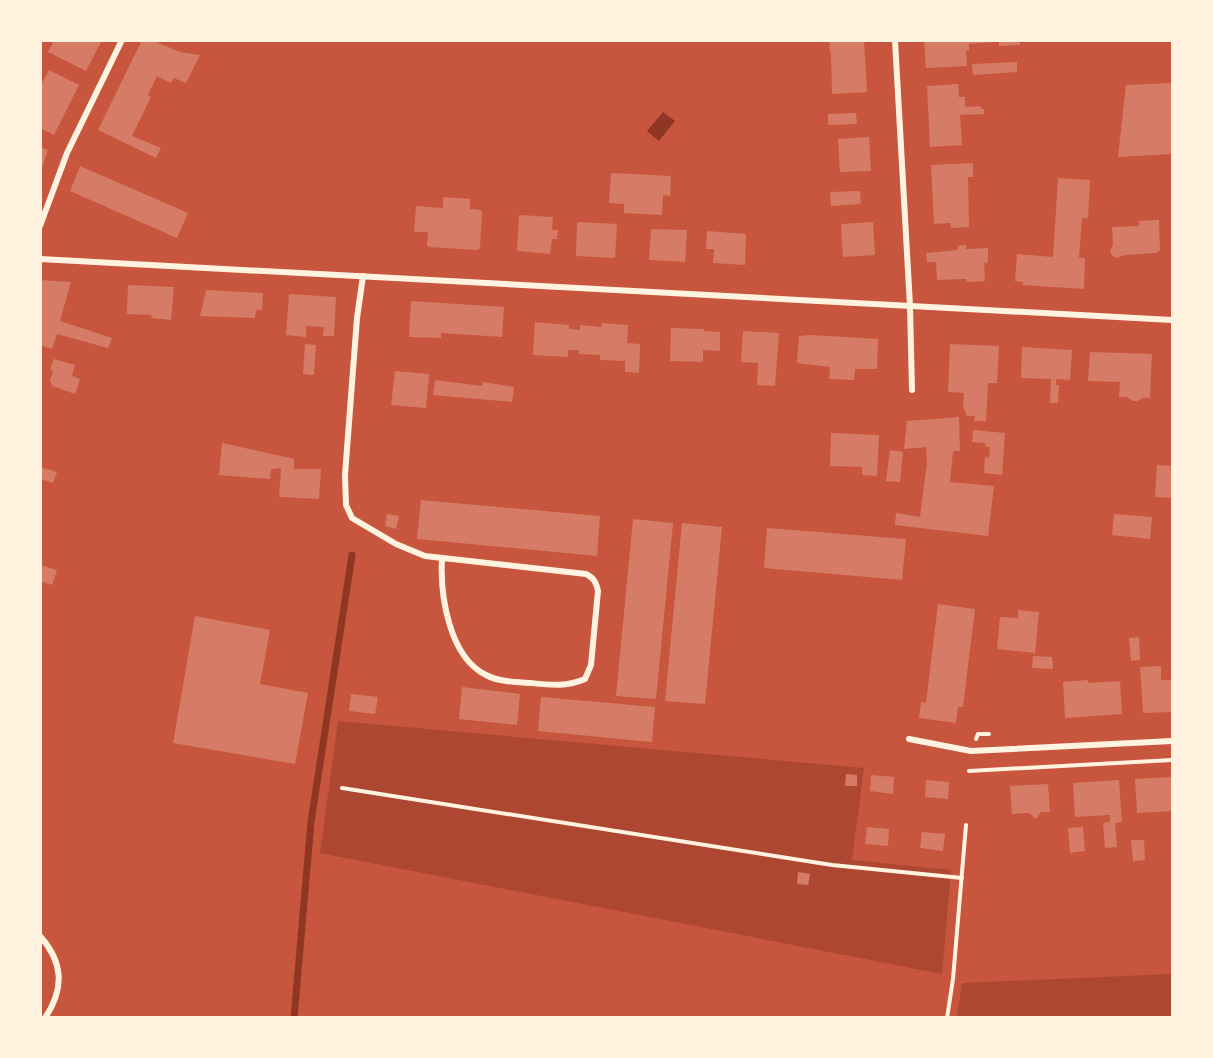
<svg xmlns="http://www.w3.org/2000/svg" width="1213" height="1058" font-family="Jost,sans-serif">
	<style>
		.green { fill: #ae4732 }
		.water { fill: #8f3625 }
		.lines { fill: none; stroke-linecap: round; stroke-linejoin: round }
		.stream { stroke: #8f3625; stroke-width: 7 }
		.building { fill: #d67c66 }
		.path { stroke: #fff3e0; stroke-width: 4 }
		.minor { stroke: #fff3e0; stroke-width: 6 }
	</style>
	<rect width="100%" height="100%" fill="#c8553d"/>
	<g class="green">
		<polygon points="338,721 864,768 852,860 951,870 942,974 320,853"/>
		<polygon points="1172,974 1172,1017 957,1017 962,983"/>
	</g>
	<polygon class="water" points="663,112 675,121 659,141 647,131"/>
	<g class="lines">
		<polyline class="stream" points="294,1018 311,822 352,555"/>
	</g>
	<g class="building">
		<polygon points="54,40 102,40 86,71 48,52"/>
		<polygon points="142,40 151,40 180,52 200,55 186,83 174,78 171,83 157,76 148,95 151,97 132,136 161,148 156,158 98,130"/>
		<polygon points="829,40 864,40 867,92 832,94 831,53 830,53"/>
		<polygon points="924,40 994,40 994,42 969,44 969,50 966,51 967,66 926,68"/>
		<polygon points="999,40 1020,40 1020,45 999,46"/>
		<polygon points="1017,62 1017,72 973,75 972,64"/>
		<polygon points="49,70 79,85 54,135 40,128 40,87"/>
		<polygon points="1172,83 1172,154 1118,157 1126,85"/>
		<polygon points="958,84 959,97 965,97 965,107 981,106 981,109 984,109 984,114 960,115 962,145 930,147 927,86"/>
		<polygon points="856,113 857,124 828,125 828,114"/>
		<polygon points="869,137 871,171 840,172 838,139"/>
		<polygon points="40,147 48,150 41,170 40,170"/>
		<polygon points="973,163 973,177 968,177 969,227 951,228 950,223 934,224 931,165"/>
		<polygon points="80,166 188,213 177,238 70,191"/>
		<polygon points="611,173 671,176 670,196 663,195 662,215 624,213 624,204 609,203"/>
		<polygon points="1058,178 1090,180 1088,218 1082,218 1079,258 1085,258 1084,289 1023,285 1023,282 1015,281 1017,254 1053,257"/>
		<polygon points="860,191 861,204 831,206 830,192"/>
		<polygon points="443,197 470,199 470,209 480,210 482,212 480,248 478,250 429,247 427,245 428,232 414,232 416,206 443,208"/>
		<polygon points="519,215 553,217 552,230 558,230 557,239 552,239 550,254 517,251"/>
		<polygon points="1159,220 1160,250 1156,253 1125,255 1116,258 1112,255 1110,251 1113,245 1112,227 1139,226 1139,221"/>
		<polygon points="577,222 617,224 615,258 576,256"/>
		<polygon points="873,222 875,255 843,257 841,224"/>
		<polygon points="651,229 687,230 685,262 649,260"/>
		<polygon points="707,231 746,234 745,265 713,263 714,249 706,249"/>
		<polygon points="966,245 966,249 988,248 988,260 987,263 984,263 985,281 967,282 966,279 937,280 936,262 927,262 926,253 958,250 958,246"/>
		<polygon points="40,280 71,282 60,321 112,338 108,348 57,334 52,349 40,345"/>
		<polygon points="128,285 174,287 171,320 151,318 152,315 127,314"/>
		<polygon points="206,290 263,293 262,310 256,310 255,318 200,316"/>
		<polygon points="289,294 336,297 334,336 323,336 324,327 306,326 306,337 286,335"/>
		<polygon points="411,301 504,307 502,337 441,333 441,338 409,337"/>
		<polygon points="535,322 569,325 569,329 580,330 580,325 601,327 602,323 628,325 627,343 640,344 639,373 625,372 625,361 600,360 600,355 579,354 579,350 568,350 568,357 533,355"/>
		<polygon points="671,328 704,329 704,331 720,332 720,351 703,350 703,362 670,361"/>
		<polygon points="743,331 779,333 775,386 757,385 758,363 741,362"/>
		<polygon points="811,335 878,339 877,369 855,369 854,380 829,379 830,367 797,363 799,336"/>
		<polygon points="305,344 316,345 314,375 303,374"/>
		<polygon points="950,344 999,346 997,383 988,383 986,421 974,421 975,416 967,416 963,407 964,393 948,392"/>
		<polygon points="1022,347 1072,350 1070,380 1056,379 1056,385 1059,385 1058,403 1050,403 1051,379 1021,378"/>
		<polygon points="1090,352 1152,354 1150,398 1143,398 1137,401 1133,401 1127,397 1119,397 1120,382 1088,381"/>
		<polygon points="54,359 75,365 72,376 80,379 75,394 52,386 50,380 53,371 50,369"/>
		<polygon points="395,371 429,374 426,408 391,405"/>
		<polygon points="435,380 482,386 483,382 514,387 512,402 433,395"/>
		<polygon points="959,417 960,451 953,451 950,482 994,486 988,536 895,525 896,513 920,517 927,462 926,447 904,449 907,421"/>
		<polygon points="973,430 1005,433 1002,475 984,473 985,457 989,458 990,447 985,446 985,443 972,442"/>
		<polygon points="831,433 879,435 877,476 862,475 862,467 830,466"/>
		<polygon points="222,443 294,459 294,469 321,469 319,499 279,497 281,468 271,469 270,479 219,475"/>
		<polygon points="890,450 903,452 900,482 886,481"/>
		<polygon points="1157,465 1172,466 1172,498 1155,497"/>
		<polygon points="40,467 57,472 53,483 40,479"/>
		<polygon points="421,500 600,516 597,556 417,539"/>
		<polygon points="387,514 399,516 396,529 385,526"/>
		<polygon points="1114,514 1152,517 1150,539 1112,535"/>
		<polygon points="633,519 673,523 656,699 616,696"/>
		<polygon points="682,523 722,527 705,704 665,701"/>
		<polygon points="767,528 906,539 902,580 764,568"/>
		<polygon points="40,565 57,570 52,585 40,581"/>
		<polygon points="938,604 975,609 963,707 958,707 956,723 919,718 921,702 926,703"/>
		<polygon points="1018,610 1039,612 1035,653 997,649 1000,617 1018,618"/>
		<polygon points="195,616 270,630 260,684 308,693 295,764 173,743"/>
		<polygon points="1139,637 1140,660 1131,661 1129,638"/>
		<polygon points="1033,656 1052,657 1053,669 1032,668"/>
		<polygon points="1161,666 1161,680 1172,680 1172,712 1143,713 1140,667"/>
		<polygon points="1088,680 1088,683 1120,681 1122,714 1065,718 1063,682"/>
		<polygon points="462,687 520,694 517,725 459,719"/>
		<polygon points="351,694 378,697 375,714 349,711"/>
		<polygon points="541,697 655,707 652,742 538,731"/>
		<polygon points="846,774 857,775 857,786 845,786"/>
		<polygon points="871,775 894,777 893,794 870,791"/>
		<polygon points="1172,777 1172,811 1137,813 1135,779"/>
		<polygon points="926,780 949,782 948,799 925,797"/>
		<polygon points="1119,780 1122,822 1115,823 1117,847 1105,848 1103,823 1110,822 1110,815 1075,817 1073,783"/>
		<polygon points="1048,784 1050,812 1041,812 1036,819 1029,813 1012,814 1010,786"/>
		<polygon points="867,827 889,829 888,846 865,844"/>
		<polygon points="1083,827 1085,851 1070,853 1068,828"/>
		<polygon points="922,832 945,834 943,851 920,848"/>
		<polygon points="1131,840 1144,840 1145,860 1133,861"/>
		<polygon points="798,872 810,874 808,885 797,884"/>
	</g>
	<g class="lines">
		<g class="path">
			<polyline points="976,739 978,734 989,734"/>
			<polyline points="969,771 1172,760"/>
			<polyline points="342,788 832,865 962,878"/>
			<polyline points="947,1018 953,979 966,825"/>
		</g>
		<g class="minor">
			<polyline points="895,40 910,306 912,390"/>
			<polyline points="40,226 67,153 122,40"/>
			<polyline points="40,259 1172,320"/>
			<path d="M363,276L357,318L345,475L346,505L352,518L396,544L425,556L586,574C594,578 596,582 598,591L591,665L585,679C567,687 550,685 531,683C516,682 499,682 486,675C449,657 440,595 442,559"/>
			<polyline points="909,739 971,751 1172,741"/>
			<path d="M40,936C63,962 65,988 45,1018"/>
		</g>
	</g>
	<rect width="1213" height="1058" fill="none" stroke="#fff3e0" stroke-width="84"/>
</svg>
